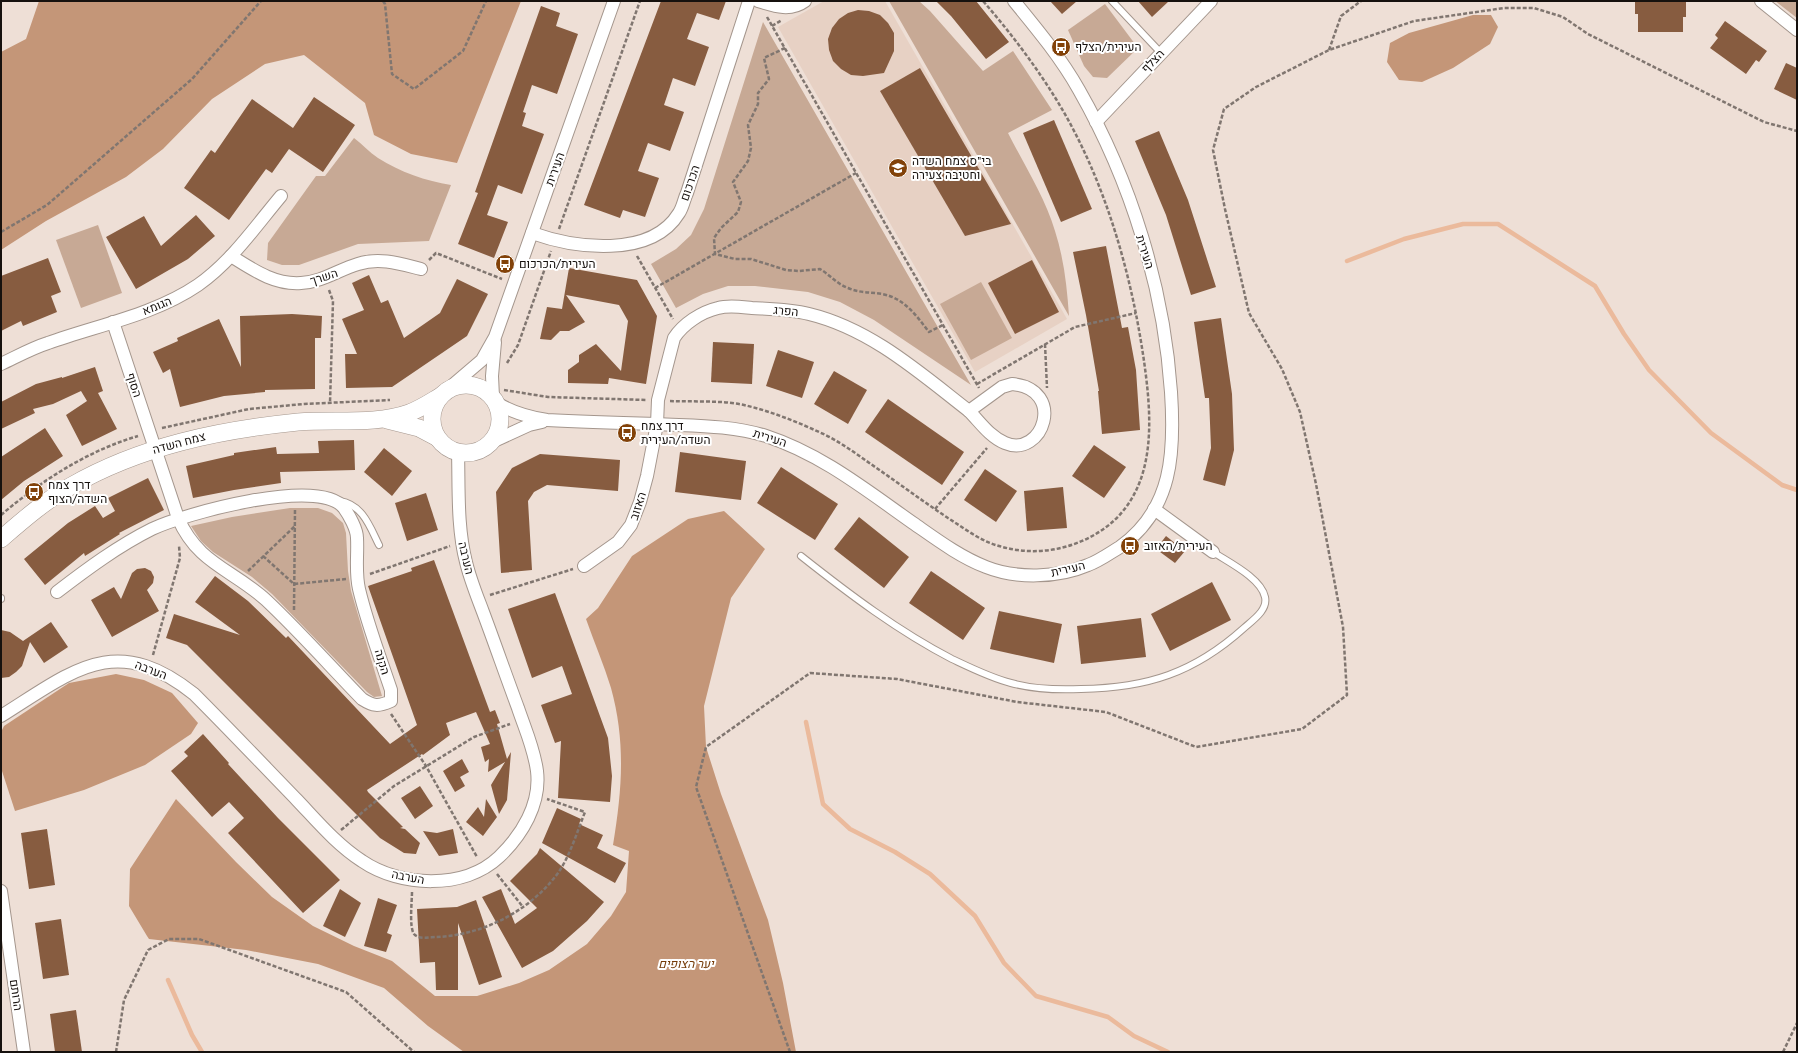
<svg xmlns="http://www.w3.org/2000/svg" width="1798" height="1053" font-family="'Roboto Serif',Heebo,serif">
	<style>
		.built { fill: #e7d1c4 }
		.green { fill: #c7a995 }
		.forest { fill: #c49678 }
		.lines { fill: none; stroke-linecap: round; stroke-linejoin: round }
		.stream { stroke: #ebba9c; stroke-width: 4.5 }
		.building { fill: #875c40 }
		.lane-casing { stroke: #a4968d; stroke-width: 8 }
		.street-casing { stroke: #a4968d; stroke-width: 14 }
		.secondary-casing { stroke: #a4968d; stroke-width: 18 }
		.path { stroke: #807670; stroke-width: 2.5; stroke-dasharray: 4 2; stroke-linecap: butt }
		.lane { stroke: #fff; stroke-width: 6 }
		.street { stroke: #fff; stroke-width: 12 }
		.secondary { stroke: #fff; stroke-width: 17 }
		.labels { text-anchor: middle; stroke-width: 4; stroke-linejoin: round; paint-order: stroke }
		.poi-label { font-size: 12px; fill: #16110e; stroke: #fff; text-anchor: start }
		.street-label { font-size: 12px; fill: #16110e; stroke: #fff }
		.park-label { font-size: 12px; font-style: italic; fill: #743a07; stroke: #fff }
	</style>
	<rect width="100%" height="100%" fill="#eedfd6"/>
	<polygon class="built" points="824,1 885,1 1067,319 975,372 778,27"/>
	<g class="green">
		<path d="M889,1H919L930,11L983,71L1013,51L1052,110L1008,133C1024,165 1045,197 1055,231C1064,259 1067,287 1069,316Z"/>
		<polygon points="1775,1 1797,1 1797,18"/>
		<polygon points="1105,4 1138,48 1107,78 1093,77 1084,66 1068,30"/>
		<polygon points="763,22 971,385 874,320 840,302 808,292 755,286 728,286 703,294 676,308 651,264 676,249 691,235 704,209"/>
		<path d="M354,138C362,144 369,152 378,158C400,172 426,181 451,185L429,241L358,244L299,265H282L267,260L268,243L316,176H325Z"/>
		<polygon points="98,225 122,293 81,308 56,240"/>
		<polygon points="981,282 1012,338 971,360 940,304"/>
		<polygon points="290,508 318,508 332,513 343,523 346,533 348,571 351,591 382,696 374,697 367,692 272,594 252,577 213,552 201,541 191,526 232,517"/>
	</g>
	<g class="forest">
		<polygon points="39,1 521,1 457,163 411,154 374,135 365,103 304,55 265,64 212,99 163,149 126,177 46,221 1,250 1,52 26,39"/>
		<polygon points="1473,15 1491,15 1498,27 1490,44 1453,68 1422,82 1399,80 1387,62 1390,43 1409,33"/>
		<path d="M724,511L765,549L731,598L704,706L706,747L721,794L768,920L783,983L796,1052H464L428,1026L384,988L318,964L246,950L149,939L147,936L129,906L130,869L176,799L236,862L272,897L313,926L354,946L392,961L435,996H477L519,983L549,970L587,944L611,916L626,892L629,851L613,845C622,791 626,742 611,688C604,665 594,642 586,619L598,608L632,556L688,519Z"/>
		<polygon points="116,674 144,680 172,693 198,723 191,734 145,765 84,790 15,811 1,768 1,732 4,726 69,683"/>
	</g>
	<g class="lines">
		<g class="stream">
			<polyline points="1347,261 1404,239 1463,224 1498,224 1595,286 1624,334 1649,370 1711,433 1782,485 1797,490"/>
			<polyline points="806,722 823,804 850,829 895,852 930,874 975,916 1004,963 1036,996 1108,1017 1134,1036 1168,1052"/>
			<polyline points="168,980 192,1035 202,1052"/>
		</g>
	</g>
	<g class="building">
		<polygon points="661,1 726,1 719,20 697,13 687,39 709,47 695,86 673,78 664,105 684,112 670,151 648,143 638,171 659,178 645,217 623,210 620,218 584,205"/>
		<polygon points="936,1 976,1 1009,42 986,59 951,16"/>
		<polygon points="1050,1 1077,1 1062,14"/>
		<polygon points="1138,1 1169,1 1152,17"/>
		<polygon points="1635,2 1686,2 1686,17 1683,17 1683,32 1638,32 1638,14 1635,14"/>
		<polygon points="541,6 560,13 556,26 578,34 557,94 532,85 523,112 526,113 522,126 544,134 522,194 498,185 487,215 508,222 494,258 458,244 478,193 475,192"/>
		<polygon points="858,10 869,11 880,15 888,23 894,33 894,51 884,73 863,76 851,75 841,69 833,61 829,50 828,39 832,28 839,19 848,13"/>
		<polygon points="1725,21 1767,51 1759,62 1756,60 1746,74 1710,48 1718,38 1715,35"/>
		<polygon points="1786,63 1797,68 1797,100 1774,89"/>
		<polygon points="920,68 1011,224 965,236 880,91"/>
		<polygon points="314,97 355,125 323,172 289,149 272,173 266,169 229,220 184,188 211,150 215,153 252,99 293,128"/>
		<polygon points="1054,120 1092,209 1061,222 1023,133"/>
		<polygon points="1159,131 1188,200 1216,287 1191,295 1166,215 1135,141"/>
		<polygon points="196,215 215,236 188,259 136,289 106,237 144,216 161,246"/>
		<polygon points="1106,246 1122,328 1128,327 1136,370 1140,430 1102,434 1098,391 1099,391 1086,315 1073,252"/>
		<polygon points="48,258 61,292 51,296 57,312 23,326 21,321 1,331 1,276"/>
		<polygon points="1032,260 1059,312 1015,334 988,283"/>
		<polygon points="569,268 637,280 657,316 646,384 609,378 608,384 568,383 568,370 579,362 579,355 596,344 621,371 628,321 619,305 566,295 585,322 569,331 560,331 551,340 540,339 547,307 562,309"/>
		<polygon points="369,275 381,303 388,300 404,338 440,313 457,279 488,294 467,336 392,387 346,388 345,354 357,354 342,319 364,310 352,283"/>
		<polygon points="292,314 322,316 321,338 315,338 315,389 265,390 265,392 224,396 180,407 170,369 163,373 153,352 178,341 177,338 219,319 241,367 240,316"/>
		<polygon points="1221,318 1232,394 1234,450 1225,486 1203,480 1211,448 1209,398 1205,398 1194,322"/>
		<polygon points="713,342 754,344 752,384 711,382"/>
		<polygon points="778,350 814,362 802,398 766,386"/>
		<polygon points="95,367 103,391 98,393 117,429 82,446 66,415 87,401 81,391 53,404 33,409 35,413 1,429 1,402 36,384 62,377 62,378"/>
		<polygon points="834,371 867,390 848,424 814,404"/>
		<polygon points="888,399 964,452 942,485 865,432"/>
		<polygon points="45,428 63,456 24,481 1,500 1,457"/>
		<polygon points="354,440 355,470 280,472 281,483 234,490 193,498 186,466 234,455 234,453 276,447 277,454 319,453 318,441"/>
		<polygon points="1094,445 1126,467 1104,498 1072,476"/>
		<polygon points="384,448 412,471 392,496 364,472"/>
		<polygon points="680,452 746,461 741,500 675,492"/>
		<polygon points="540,454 620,460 618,491 547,485 534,492 528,501 532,570 501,573 496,492 512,468"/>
		<polygon points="781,467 838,504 815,540 757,503"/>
		<polygon points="985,469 1017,491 996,522 964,500"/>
		<polygon points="148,478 164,510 119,533 120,534 85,556 84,553 45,585 24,559 68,523 95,506 103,518 115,511 108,498"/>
		<polygon points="1063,487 1067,528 1027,531 1024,491"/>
		<polygon points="426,493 438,530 407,541 395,503"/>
		<polygon points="859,517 909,557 884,588 834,549"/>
		<polygon points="1166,536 1185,551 1175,563 1156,549"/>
		<polygon points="434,560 490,712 495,710 500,723 497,724 507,759 511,752 507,800 499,814 491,785 505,762 488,772 489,759 485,762 481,747 490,744 476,712 446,723 450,735 423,755 422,754 367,790 368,792 403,827 400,828 405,829 420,843 416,854 404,853 380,838 187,645 166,638 174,614 240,635 195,602 215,576 248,601 286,638 288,636 390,744 417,725 368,586 412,571 411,568"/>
		<polygon points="145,568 151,571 154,577 153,583 147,590 159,611 112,637 91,600 114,587 121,599 132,573 137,569"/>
		<polygon points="931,571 985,608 963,640 909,603"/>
		<polygon points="1212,582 1231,620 1170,651 1151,614"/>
		<polygon points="555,593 608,738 612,776 610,802 558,798 561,741 555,743 541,705 572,694 562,666 532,678 508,609"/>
		<polygon points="999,611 1062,624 1054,663 990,649"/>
		<polygon points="1141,618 1146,657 1081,664 1077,626"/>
		<polygon points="51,622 68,647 44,663 30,642 22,666 16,672 9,677 1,678 1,630 10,632 23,641"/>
		<polygon points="203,734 229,763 228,764 278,818 340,880 303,913 228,833 244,818 229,802 212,817 171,771 188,756 184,752"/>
		<polygon points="462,759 469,772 460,777 465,786 455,792 443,771"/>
		<polygon points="420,786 433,806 415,819 401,798"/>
		<polygon points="486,799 497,817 483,836 466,822 478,807 484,817"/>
		<polygon points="557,808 581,819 579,824 603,835 597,848 626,863 615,883 542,843"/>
		<polygon points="47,829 55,885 29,889 21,833"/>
		<polygon points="453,829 458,853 439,856 423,831 437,833"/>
		<polygon points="540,848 604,902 587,921 553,951 522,968 482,897 501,889 515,924 537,908 510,881 537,854"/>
		<polygon points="340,889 361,903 345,937 323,926"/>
		<polygon points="378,898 397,905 387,933 392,935 386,952 364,946"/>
		<polygon points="476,900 502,977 479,985 458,923 458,990 436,990 435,962 420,963 417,909 457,907"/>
		<polygon points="61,919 69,975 43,979 35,923"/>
		<polygon points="76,1010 82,1052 55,1052 50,1014"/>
	</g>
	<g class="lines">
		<defs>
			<g id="lane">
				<polyline points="1112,1 1161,53"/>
				<path d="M340,501C363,505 370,527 379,545"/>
				<path d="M801,556C849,594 898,631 952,659C971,668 991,678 1011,683C1033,689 1058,690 1081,689C1147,688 1194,673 1244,628C1253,620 1268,610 1265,597C1261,578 1228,562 1213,552"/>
				<polyline points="1,598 1,599"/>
			</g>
			<g id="street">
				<path d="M758,1C774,6 790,12 805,1"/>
				<polyline points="1761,1 1797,30"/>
				<polyline points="1096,122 1211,1"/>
				<path d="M532,233C574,248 651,259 679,213C683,207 684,199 687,193L749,1"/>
				<path d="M231,256C252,269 274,285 301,283C322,282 338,270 358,264C380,257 401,264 421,269"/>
				<path d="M1,364C16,357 32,348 48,343C98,325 154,315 198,285C231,262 255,227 281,196"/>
				<path d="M1012,384C1067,389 1043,459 1005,443C990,437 980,422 969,411L1002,387Z"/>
				<polyline points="448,389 482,360 495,337 614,1"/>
				<polyline points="493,397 492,376 495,342"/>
				<path d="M497,403C513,413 528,417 547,420C584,422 620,423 657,424C694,426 730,425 766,436C821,454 866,490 913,523C936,539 960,557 986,567C1016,579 1058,578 1088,565C1099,561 1110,553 1120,547C1173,509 1175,452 1171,392C1164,288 1131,181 1079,90C1061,58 1037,29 1014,1"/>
				<polyline points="492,442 529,425 542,422"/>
				<polyline points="1154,509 1213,552"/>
				<path d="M584,566L618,542L631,525L640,502L647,476L657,424L658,400L674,338C683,324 701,312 718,308C729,305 741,307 752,308C771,309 790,309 809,314C871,329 920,373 969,411"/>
				<path d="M57,592C87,569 118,546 152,529C183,514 320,476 344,508C349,515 357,529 357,538C358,555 355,572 359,589C367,623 380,657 391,690V701C378,707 373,706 362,699C330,666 299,631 266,600C232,569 198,564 178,518L113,322"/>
				<path d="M1,716C73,671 115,631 194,694C229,729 263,765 297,800C317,821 337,845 362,861C400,887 464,890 499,857C522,835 541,804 537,771C534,748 525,729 518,708C506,676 495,644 483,612C477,596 470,579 466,562C457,527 459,489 458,452"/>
				<polyline points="1,891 24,1052"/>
			</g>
			<g id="secondary">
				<circle cx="466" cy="419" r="34"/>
				<polyline points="387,420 419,428 436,437"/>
				<path d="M1,539C23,520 46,500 71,486C141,446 219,430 298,422C334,419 376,425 409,413C420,409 429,403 439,397"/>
			</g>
		</defs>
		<use href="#lane" class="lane-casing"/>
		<use href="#street" class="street-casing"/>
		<use href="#secondary" class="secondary-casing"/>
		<g class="path">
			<polyline points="383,1 385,4 392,74 414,89 463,51 486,1"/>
			<polyline points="767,17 979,388"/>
			<polyline points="772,26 782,20"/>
			<path d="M785,48L764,58L769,79L758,93V104L748,125L751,148L748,161L733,182L741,202L738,212L721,228L714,238L715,254L735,259H751L786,270L799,271L820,269C830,275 837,284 848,288C859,293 870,292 882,294C904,298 916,315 929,332L943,325"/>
			<polyline points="1329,50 1341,16 1361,1"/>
			<polyline points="559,229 640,1"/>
			<polyline points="1,232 47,205 192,79 261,1"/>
			<polyline points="637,256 673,319"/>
			<polyline points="429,260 436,253 502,279"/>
			<polyline points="655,288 856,173"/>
			<polyline points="329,290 333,301 330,403"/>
			<polyline points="1045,344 1047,388"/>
			<polyline points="507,363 518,345 551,251"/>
			<polyline points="977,384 1075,327 1136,313"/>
			<polyline points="504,390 548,397 647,400"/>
			<path d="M670,401C694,402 720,400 744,405C770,411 795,421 819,432C840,441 859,456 878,469C901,485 924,502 948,518C964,528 980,541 999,546C1035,557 1074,550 1105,528C1158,489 1152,418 1144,361C1131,271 1104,177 1056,99C1035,65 1010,32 983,1"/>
			<polyline points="162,428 249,409 304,404 390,400"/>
			<polyline points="935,509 987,448"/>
			<path d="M1,515C41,481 87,451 138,436"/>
			<polyline points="263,556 294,584 346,579"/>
			<polyline points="248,571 295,526"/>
			<polyline points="370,574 450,546"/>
			<polyline points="490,595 573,569"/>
			<polyline points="294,610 295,509"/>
			<polyline points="153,655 180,558 179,546"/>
			<polyline points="391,714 426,766 477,857"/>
			<polyline points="341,830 394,786 474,737 510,724"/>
			<polyline points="497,874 523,907"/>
			<path d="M412,892C412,901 409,927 414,934C419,940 430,937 437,937C483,935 530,911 558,873C570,856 577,832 585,812L547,799"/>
			<polyline points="116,1052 124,1000 148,950 169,939 199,939 346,992 414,1052"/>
			<polyline points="790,1052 696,787 706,747 810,673 897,679 1017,702 1106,712 1196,747 1302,729 1347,695 1343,627 1316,484 1300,412 1282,369 1249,313 1225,209 1213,150 1224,109 1256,87 1329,50 1414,21 1504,8 1534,8 1563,17 1588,34 1764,122 1797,131"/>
			<polyline points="1783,1052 1797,1023"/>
		</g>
		<use href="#lane" class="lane"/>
		<use href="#street" class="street"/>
		<use href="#secondary" class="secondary"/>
	</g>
	<defs>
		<symbol id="bus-disc" viewBox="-11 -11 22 22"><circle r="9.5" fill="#824209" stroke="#fff"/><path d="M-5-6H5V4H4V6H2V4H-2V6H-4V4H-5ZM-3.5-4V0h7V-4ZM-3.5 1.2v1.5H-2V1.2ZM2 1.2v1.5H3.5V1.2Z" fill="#fff"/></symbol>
		<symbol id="school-disc" viewBox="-11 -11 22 22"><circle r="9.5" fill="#824209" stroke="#fff"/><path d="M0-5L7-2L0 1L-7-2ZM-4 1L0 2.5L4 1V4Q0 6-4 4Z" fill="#fff"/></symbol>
	</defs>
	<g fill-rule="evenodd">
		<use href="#bus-disc" x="1050" y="36" width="22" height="22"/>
		<use href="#school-disc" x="887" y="157" width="22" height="22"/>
		<use href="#bus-disc" x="494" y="253" width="22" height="22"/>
		<use href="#bus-disc" x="616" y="422" width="22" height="22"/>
		<use href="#bus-disc" x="23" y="481" width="22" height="22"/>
		<use href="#bus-disc" x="1119" y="535" width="22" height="22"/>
	</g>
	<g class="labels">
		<g class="poi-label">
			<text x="1075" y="51">העירית/הצלף</text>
			<text x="912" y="165">בי"ס צמח השדה<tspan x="912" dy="14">וחטיבה צעירה</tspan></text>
			<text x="519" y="268">העירית/הכרכום</text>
			<text x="641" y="430">דרך צמח<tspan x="641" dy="14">השדה/העירית</tspan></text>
			<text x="48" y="489">דרך צמח<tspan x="48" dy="14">השדה/הצוף</tspan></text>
			<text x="1144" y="550">העירית/האזוב</text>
		</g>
		<g class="street-label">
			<text transform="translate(1153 61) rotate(-46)" y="4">הצלף</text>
			<text transform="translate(555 169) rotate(-70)" y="4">העירית</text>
			<text transform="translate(690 183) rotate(-71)" y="4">הכרכום</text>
			<text transform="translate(1145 252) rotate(73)" y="4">העירית</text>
			<text transform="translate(324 277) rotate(-18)" y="4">השרך</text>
			<text transform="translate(157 306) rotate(-22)" y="4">הגומא</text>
			<text transform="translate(786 311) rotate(6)" y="4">הפרג</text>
			<text transform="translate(134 385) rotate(72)" y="4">הסוף</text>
			<text transform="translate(770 438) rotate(18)" y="4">העירית</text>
			<text transform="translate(179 443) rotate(-15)" y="4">צמח השדה</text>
			<text transform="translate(638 506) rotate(-72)" y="4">האזוב</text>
			<text transform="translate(466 558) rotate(77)" y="4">הערבה</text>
			<text transform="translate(1068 569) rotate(-13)" y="4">העירית</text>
			<text transform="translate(382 662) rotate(73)" y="4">הקנה</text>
			<text transform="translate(151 670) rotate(21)" y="4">הערבה</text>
			<text transform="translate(408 877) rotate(11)" y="4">הערבה</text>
			<text transform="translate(16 995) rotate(82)" y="4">הרותם</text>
		</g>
		<g class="park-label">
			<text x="686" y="968">יער הצופים</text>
		</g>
	</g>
	<rect width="1798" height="1053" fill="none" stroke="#16110e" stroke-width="4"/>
</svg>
